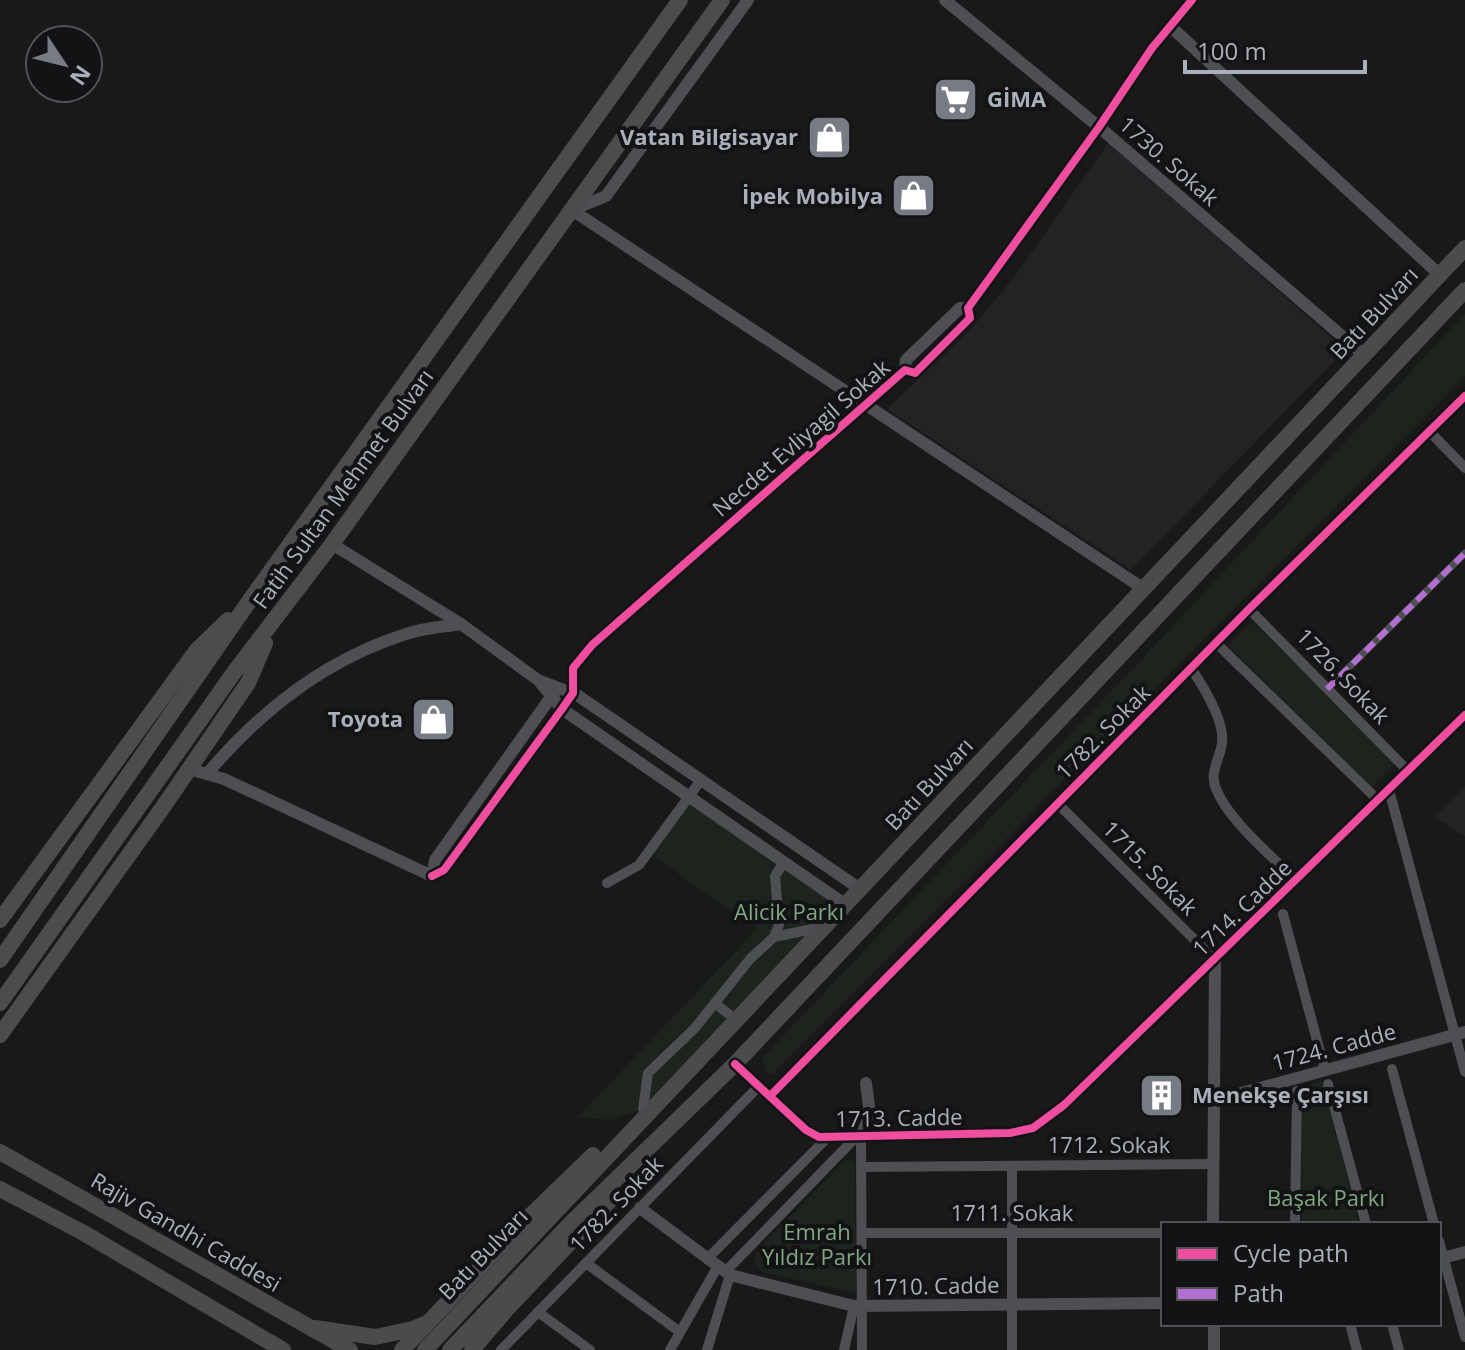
<svg xmlns="http://www.w3.org/2000/svg" width="1465" height="1350" font-family="'Open Sans',sans-serif">
	<style>
		.built { fill: #232326 }
		.green { fill: #1d241e }
		.lines { fill: none; stroke-linecap: round; stroke-linejoin: round }
		.pedestrian { stroke: #4d4f53; stroke-width: 7 }
		.minor { stroke: #4d4f53; stroke-width: 10 }
		.tertiary { stroke: #4d4f53; stroke-width: 12 }
		.primary { stroke: #4b4b4e; stroke-width: 16 }
		.trunk { stroke: #4b4c4e; stroke-width: 16 }
		.quiet { stroke: #b36fd0; stroke-width: 6; stroke-dasharray: 12 6; stroke-linecap: butt }
		.cycleway-casing { stroke: #131316; stroke-width: 13 }
		.cycleway { stroke: #ef4d9e; stroke-width: 8 }
		.labels { text-anchor: middle; stroke-width: 8; stroke-linejoin: round; paint-order: stroke }
		.poi-label { font-size: 22px; font-weight: bold; fill: #aab0bb; stroke: #131316; text-anchor: end }
		.street-label { font-size: 22px; fill: #aab0bb; stroke: #131316 }
		.park-label { font-size: 22px; fill: #80a780; stroke: #131316 }
	</style>
	<rect width="100%" height="100%" fill="#19191a"/>
	<g class="built">
		<polygon points="1109,142 1341,346 1340,355 1131,570 887,409 969,331 1015,276"/>
		<polygon points="1465,786 1465,837 1434,817"/>
	</g>
	<g class="green">
		<polygon points="1465,314 1465,376 773,1074 767,1073 762,1058 1141,660"/>
		<polygon points="1252,622 1396,763 1372,787 1228,646"/>
		<polygon points="689,797 846,905 643,1109 611,1120 578,1117 757,929 649,853"/>
		<polygon points="1322,1081 1359,1224 1302,1224 1301,1087"/>
		<polygon points="845,1160 851,1160 855,1164 856,1293 762,1272 754,1261 759,1248"/>
	</g>
	<g class="lines">
		<polyline class="pedestrian" points="1327,689 1465,553"/>
		<g class="minor">
			<polyline points="1429,431 1465,468"/>
			<polyline points="1249,609 1408,771"/>
			<polyline points="1216,643 1378,800"/>
			<path d="M1191,668C1203,686 1225,721 1222,743C1220,759 1208,773 1217,791C1230,821 1272,857 1296,880"/>
			<polyline points="1389,790 1465,1072"/>
			<polyline points="1058,804 1215,960"/>
			<polyline points="607,883 639,865 701,780"/>
			<polyline points="1283,914 1325,1070"/>
			<polyline points="774,937 822,927"/>
			<polyline points="715,1003 737,1021"/>
			<polyline points="1392,1069 1434,1224"/>
			<polyline points="1328,1084 1366,1224"/>
			<polyline points="770,1096 1249,609 1465,396"/>
			<polyline points="643,1109 648,1073 694,1029 750,959 774,937 779,925 775,876 784,862"/>
			<polyline points="861,1137 862,1350"/>
			<polyline points="1012,1166 1012,1350"/>
			<polyline points="861,1167 1213,1164"/>
			<polyline points="1295,1224 1297,1091"/>
			<polyline points="862,1233 1163,1233"/>
			<polyline points="1439,1241 1465,1337"/>
			<polyline points="708,1258 827,1138"/>
			<polyline points="586,1263 680,1332"/>
			<polyline points="725,1272 856,1137"/>
			<polyline points="538,1312 590,1350"/>
			<polyline points="1350,1324 1357,1350"/>
			<polyline points="1392,1324 1399,1350"/>
			<polyline points="501,1350 759,1086"/>
			<polyline points="670,1350 718,1266"/>
			<polyline points="707,1350 730,1275"/>
			<polyline points="844,1350 854,1306"/>
		</g>
		<g class="tertiary">
			<polyline points="945,0 1099,127 1364,355"/>
			<polyline points="1170,26 1440,275"/>
			<polyline points="572,210 1144,589"/>
			<polyline points="572,210 606,196 748,0"/>
			<polyline points="905,370 906,360 960,308 968,308"/>
			<polyline points="332,544 461,624 538,680 577,695 860,889"/>
			<polyline points="539,681 562,709 846,905"/>
			<polyline points="189,769 224,779 432,876"/>
			<path d="M207,774C260,711 327,659 406,634C423,628 443,627 461,624"/>
			<polyline points="432,876 444,870 562,709 573,693 573,668 592,645 905,370 915,373 970,318 968,308 1099,127 1152,48 1192,0"/>
			<polyline points="432,876 435,860 556,690"/>
			<polyline points="735,1064 806,1130 819,1137 1010,1133 1033,1128 1064,1105 1465,715"/>
			<polyline points="1213,1101 1465,1032"/>
			<polyline points="861,1137 870,1114 866,1083"/>
			<polyline points="640,1208 730,1275 854,1306 1163,1303"/>
			<polyline points="1213,1224 1215,960"/>
			<polyline points="1439,1259 1465,1252"/>
			<polyline points="1214,1324 1214,1350"/>
		</g>
		<g class="primary">
			<polyline points="0,1152 350,1350"/>
			<polyline points="0,1189 82,1232 283,1350"/>
			<polyline points="315,1328 375,1337 413,1329 425,1324"/>
			<polyline points="402,1350 530,1216 593,1155"/>
			<polyline points="425,1350 1465,248"/>
			<polyline points="450,1350 570,1224 735,1064 1465,290"/>
			<polyline points="472,1350 506,1310 615,1195"/>
		</g>
		<g class="trunk">
			<polyline points="0,920 197,650 228,620"/>
			<polyline points="0,960 250,600 680,0"/>
			<polyline points="0,1003 235,671 332,544 722,0"/>
			<polyline points="0,1035 161,810 248,683 265,643"/>
		</g>
		<polyline class="quiet" points="1327,689 1465,553"/>
		<defs>
			<g id="cycleway">
				<polyline points="432,876 444,870 562,709 573,693 573,668 592,645 905,370 915,373 970,318 968,308 1099,127 1152,48 1192,0"/>
				<polyline points="735,1064 806,1130 819,1137 1010,1133 1033,1128 1064,1105 1465,715"/>
				<polyline points="770,1096 1249,609 1465,396"/>
			</g>
		</defs>
		<use href="#cycleway" class="cycleway-casing"/>
		<use href="#cycleway" class="cycleway"/>
	</g>
	<defs>
		<symbol id="supermarket-square" viewBox="-11 -11 22 22"><rect x="-9" y="-9" width="18" height="18" rx="4" fill="#777b83" stroke="#131316"/><path d="M-6-5.5h2.5l.6 2H6L4.5 2H-2.5L-4.4-4H-6ZM-1.5 3.2a1.3 1.3 0 1 0 .1 0ZM3 3.2a1.3 1.3 0 1 0 .1 0Z" fill="#fff"/></symbol>
		<symbol id="shop-square" viewBox="-11 -11 22 22"><rect x="-9" y="-9" width="18" height="18" rx="4" fill="#777b83" stroke="#131316"/><path d="M-5-2.5h2.3a2.7 3.5 0 0 1 5.4 0H5L5.5 6h-11ZM-1.5-2.5h3a1.5 2.3 0 0 0-3 0Z" fill="#fff"/></symbol>
		<symbol id="building-square" viewBox="-11 -11 22 22"><rect x="-9" y="-9" width="18" height="18" rx="4" fill="#777b83" stroke="#131316"/><path d="M-4-6H4V6H1V3H-1V6H-4ZM-2.5-4.3h1.7v1.8h-1.7ZM.8-4.3h1.7v1.8H.8ZM-2.5-1h1.7V.8h-1.7ZM.8-1h1.7V.8H.8Z" fill="#fff"/></symbol>
	</defs>
	<g fill-rule="evenodd">
		<use href="#supermarket-square" x="930" y="74" width="51" height="51"/>
		<use href="#shop-square" x="804" y="112" width="51" height="51"/>
		<use href="#shop-square" x="888" y="170" width="51" height="51"/>
		<use href="#shop-square" x="408" y="694" width="51" height="51"/>
		<use href="#building-square" x="1136" y="1070" width="51" height="51"/>
	</g>
	<g class="labels">
		<g class="poi-label">
			<text x="987" y="107" text-anchor="start">GİMA</text>
			<text x="798" y="145">Vatan Bilgisayar</text>
			<text x="883" y="204">İpek Mobilya</text>
			<text x="403" y="727">Toyota</text>
			<text x="1192" y="1103" text-anchor="start">Menekşe Çarşısı</text>
		</g>
		<g class="street-label">
			<text transform="translate(1169 161) rotate(41)" y="8">1730. Sokak</text>
			<text transform="translate(1374 313) rotate(-47)" y="8">Batı Bulvarı</text>
			<text transform="translate(801 438) rotate(-41)" y="8">Necdet Evliyagil Sokak</text>
			<text transform="translate(343 489) rotate(-54)" y="8">Fatih Sultan Mehmet Bulvarı</text>
			<text transform="translate(1343 676) rotate(46)" y="8">1726. Sokak</text>
			<text transform="translate(1103 732) rotate(-45)" y="8">1782. Sokak</text>
			<text transform="translate(929 784) rotate(-47)" y="8">Batı Bulvarı</text>
			<text transform="translate(1150 868) rotate(45)" y="8">1715. Sokak</text>
			<text transform="translate(1242 908) rotate(-44)" y="8">1714. Cadde</text>
			<text transform="translate(1334 1047) rotate(-15)" y="8">1724. Cadde</text>
			<text transform="translate(899 1118) rotate(-1)" y="8">1713. Cadde</text>
			<text x="1109" y="1153">1712. Sokak</text>
			<text transform="translate(616 1204) rotate(-46)" y="8">1782. Sokak</text>
			<text x="1012" y="1221">1711. Sokak</text>
			<text transform="translate(186 1232) rotate(30)" y="8">Rajiv Gandhi Caddesi</text>
			<text transform="translate(483 1254) rotate(-46)" y="8">Batı Bulvarı</text>
			<text transform="translate(936 1286) rotate(-1)" y="8">1710. Cadde</text>
		</g>
		<g class="park-label">
			<text x="789" y="920">Alicik Parkı</text>
			<text x="1326" y="1206">Başak Parkı</text>
			<text x="817" y="1240">Emrah<tspan x="817" dy="25">Yıldız Parkı</tspan></text>
		</g>
	</g>
	<rect x="1161" y="1222" width="280" height="104" fill="#131316" stroke="#4f5258" stroke-width="2"/>
	<rect x="1177" y="1248" width="40" height="12" fill="#ef4d9e" stroke="#4f5258" stroke-width="2"/>
	<text x="1233" y="1262" font-size="24" fill="#aab0bb">Cycle path</text>
	<rect x="1177" y="1288" width="40" height="12" fill="#b36fd0" stroke="#4f5258" stroke-width="2"/>
	<text x="1233" y="1302" font-size="24" fill="#aab0bb">Path</text>
	<g transform="translate(64 64) rotate(125)"><circle r="38" fill="#131316" stroke="#4f5258" stroke-width="2"/>
	<path d="M0-6L14 30L0 20L-14 30Z" fill="#777b83"/>
	<text y="-12" font-size="22" font-weight="bold" text-anchor="middle" fill="#aab0bb">N</text>
	</g>
	<path d="M1185 60v12h180v-12" fill="none" stroke="#aab0bb" stroke-width="4"/>
	<text x="1197" y="60" font-size="24" fill="#aab0bb" stroke="#131316" stroke-width="6" paint-order="stroke">100 m</text>
</svg>
